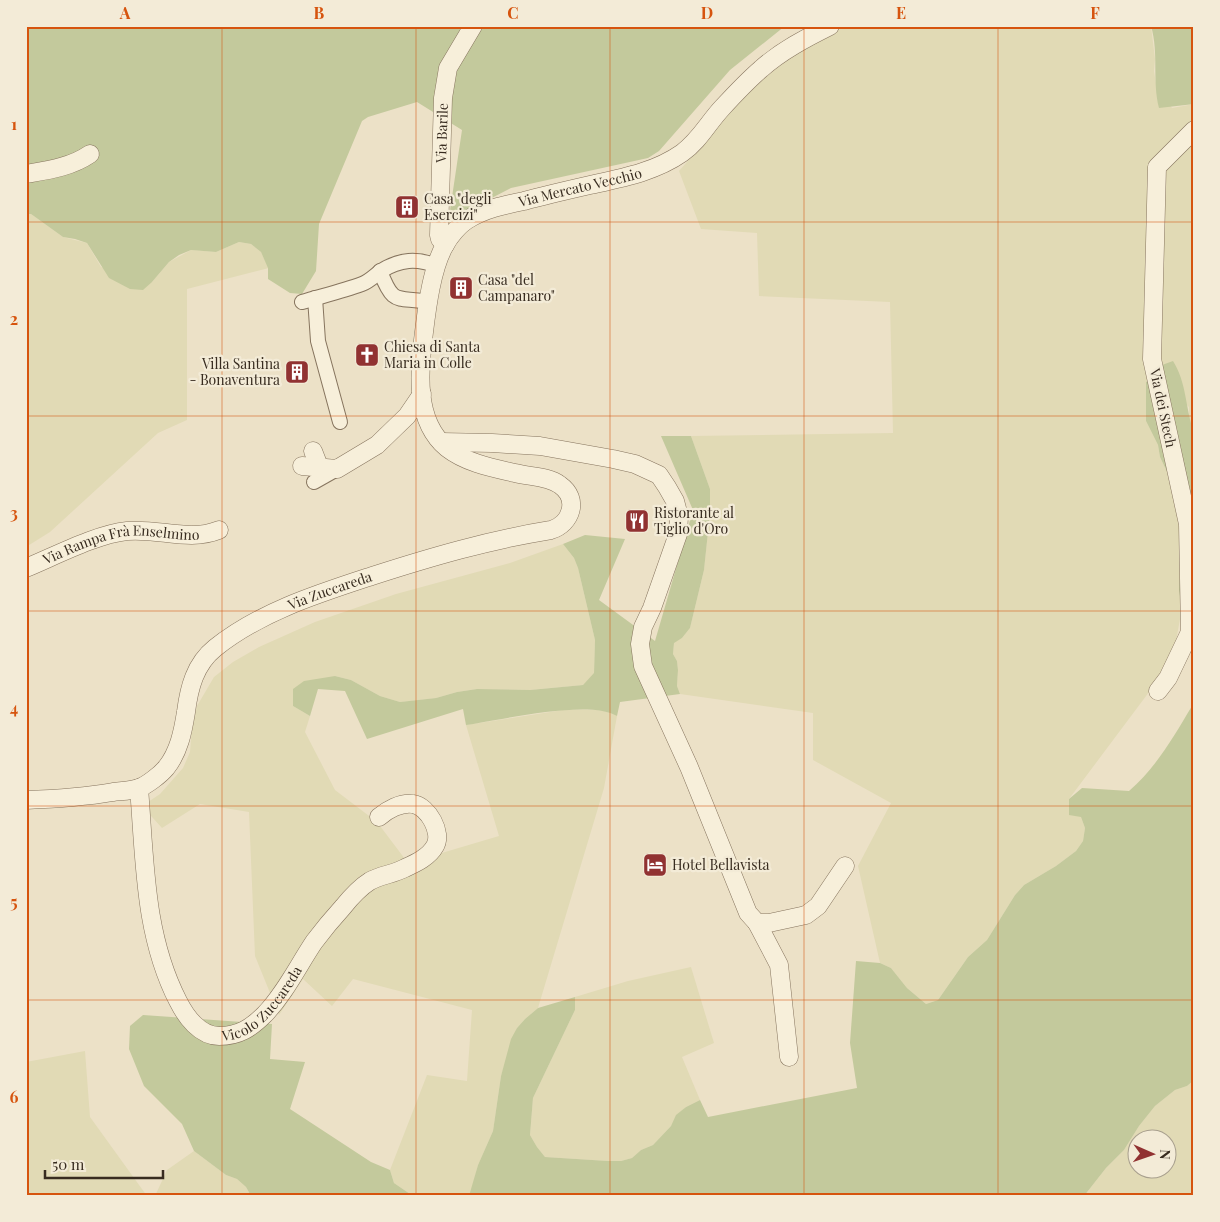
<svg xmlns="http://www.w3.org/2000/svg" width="1220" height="1222" font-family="'Playfair Display',serif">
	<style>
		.farmland { fill: #e1dab5; fill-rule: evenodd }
		.green { fill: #c3c99c }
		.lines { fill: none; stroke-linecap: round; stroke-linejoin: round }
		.pedestrian-casing { stroke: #86745e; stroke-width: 16 }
		.minor-casing { stroke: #86745e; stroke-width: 19 }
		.pedestrian { stroke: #f7efda; stroke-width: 14 }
		.minor { stroke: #f7efda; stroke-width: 18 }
		.grid { fill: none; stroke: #d6540e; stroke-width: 1; stroke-opacity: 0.55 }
		.labels { text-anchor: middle; stroke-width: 4.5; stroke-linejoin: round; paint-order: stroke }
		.street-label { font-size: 14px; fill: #382c20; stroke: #f3ebd7 }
		.poi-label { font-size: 14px; fill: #382c20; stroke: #f3ebd7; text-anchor: start }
		.neatline { fill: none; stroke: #d6540e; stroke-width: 2 }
		.grid-label { font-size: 16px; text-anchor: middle; font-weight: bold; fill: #d6540e }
	</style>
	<rect width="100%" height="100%" fill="#ece1c7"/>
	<g class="farmland">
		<polygon points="846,26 1151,26 1155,59 1154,71 1156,84 1172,108 1194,104 1194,432 1189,419 1189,407 1156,376 1146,382 1146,421 1158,445 1160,457 1182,503 1182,608 1174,652 1161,676 1069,799 1081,817 1085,828 1083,841 1076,851 1056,866 1024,885 1015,895 987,940 968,957 938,1000 926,1004 907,988 891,968 880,963 858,866 891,803 813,760 813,713 680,694 677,686 678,670 677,661 673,654 674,642 682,638 690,628 704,570 710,513 710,489 691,436 893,433 890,302 759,296 757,233 701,229 679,171 750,90 797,52"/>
		<polygon points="26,214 31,214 63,237 87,243 101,267 152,282 169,262 191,250 216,252 239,242 251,244 261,252 269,268 187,289 187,420 158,433 50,532 26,547"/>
		<polygon points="563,544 574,558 578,568 595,640 594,674 583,685 530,690 477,689 457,692 436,698 400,702 380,696 351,680 335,676 293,706 310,716 305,732 335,790 377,822 408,863 499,836 466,725 563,710 597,710 611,712 617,716 604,788 538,1008 525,1019 517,1028 501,1076 493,1131 478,1165 471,1193 469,1196 413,1196 394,1183 390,1170 427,1075 467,1081 472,1010 353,979 332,1006 303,979 279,1015 255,956 249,812 200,804 162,828 142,806 160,794 183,768 190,752 192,726 197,706 214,677 233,662 259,647 315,622 396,594 510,563"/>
		<polygon points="691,967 714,1043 682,1057 700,1100 686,1107 677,1115 671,1126 653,1145 641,1150 632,1158 621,1161 608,1161 545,1157 537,1147 530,1135 533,1098 575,1010 575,997 628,981"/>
		<polygon points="85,1051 90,1117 147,1196 26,1196 26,1062"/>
		<path d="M1194,1080V1196H1084L1106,1168L1124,1150L1139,1126L1155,1106L1175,1090L1187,1086ZM1138,1140H1168V1170H1138Z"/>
		<polygon points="194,1151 226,1175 237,1179 246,1187 251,1196 155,1196 167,1170"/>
	</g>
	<g class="green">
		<polygon points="26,26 785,26 730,70 659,151 648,158 511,188 457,216 448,224 462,130 417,102 368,117 362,121 319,224 316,271 302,294 290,293 268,279 268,268 261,252 251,244 239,242 216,252 191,250 179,255 169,262 152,282 143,290 130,289 109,278 87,243 75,239 63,237 31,214 26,214"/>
		<path d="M1151,26H1194V104L1159,108C1152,81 1159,53 1151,26Z"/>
		<path d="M1173,361C1187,383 1185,408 1194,432V610L1182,608L1179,590L1184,528L1171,480L1160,457L1158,445L1146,421V382L1156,376L1162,365Z"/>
		<path d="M661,436H691L710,489V513L704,570L690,628L682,638L674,643L673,654L677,661L678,670L677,686L680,694L620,702L617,716C590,699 500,720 466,725L463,709L367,739L345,691L318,689L310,716L293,706V689L304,681L335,676L351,680L380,696L400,702L436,698L457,692L477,689L530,690L583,685L594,673L595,640L578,568L574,558L563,544L585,535L625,539L599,600L655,641L693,510Z"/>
		<path d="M1192,706H1194V1080L1187,1086L1175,1090L1155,1106L1139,1126L1124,1150L1106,1168L1084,1196H469L478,1165L493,1131L501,1076L511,1039L517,1028L525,1019L538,1008L575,997V1010L533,1098L530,1135L537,1147L545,1157L608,1161H621L632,1158L641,1150L653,1145L671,1126L676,1115L686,1107L700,1100L708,1117L857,1088L850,1043L856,961L880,963L891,968L907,988L926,1004L938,1000L968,957L987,940L1015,895L1024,885L1056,866L1076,851L1083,841L1085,828L1081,817L1069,815V799L1082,788L1129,791C1156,768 1174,736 1192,706Z"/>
		<polygon points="143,1015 272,1024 270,1059 305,1062 290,1109 371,1162 390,1170 394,1183 413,1196 251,1196 246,1187 237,1179 226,1175 194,1151 182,1124 144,1086 129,1049 130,1026"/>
	</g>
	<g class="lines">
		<defs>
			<g id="pedestrian">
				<path d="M380,271C394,307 396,296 429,302"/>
				<polyline points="315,298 318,341 340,422"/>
				<path d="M302,302C322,296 343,291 362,284C370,281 375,275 381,271C400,259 417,258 437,266"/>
				<polyline points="314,482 337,469"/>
			</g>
			<g id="minor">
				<path d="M26,174C49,170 71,167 90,154"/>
				<path id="s1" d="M445,245L440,239L439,235L443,98L448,68L473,26"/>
				<polyline points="441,442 492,443 540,446 613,459 635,464 659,475 667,487 675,501 679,516 678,534 652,608 643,627 640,644 643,666 689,767 748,913 757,923 769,923 806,915 818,906 845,866"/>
				<polyline points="313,451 320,469"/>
				<polyline points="302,466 337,469 377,445 407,416 422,394"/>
				<path id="s2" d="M26,568C55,556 97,534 127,531C159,528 189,542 219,530"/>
				<polyline points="1158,691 1168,678 1190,632 1188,524 1152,359 1157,167 1194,130"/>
				<path id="s3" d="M139,788C145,861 144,935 178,1001C186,1017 200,1036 219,1036C239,1036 251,1028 265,1014C285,993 298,966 314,942C323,930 333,918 343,907C351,897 359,888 370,881C381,875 394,874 405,868C416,863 429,857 435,846C443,833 428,806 413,804C401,802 387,810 379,817"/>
				<path id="s4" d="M26,800C55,799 84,797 113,792C121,791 131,791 139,788C147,785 160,775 166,768C179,752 183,731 186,712C189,688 195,664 215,648C260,612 317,594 372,576C431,557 489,540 551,530C571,524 580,499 560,485C548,476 530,477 515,473C493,468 466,463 447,448C414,421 419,370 424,332C427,307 432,267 445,245C449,237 459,225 467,220C484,209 504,205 524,201C546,195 568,190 590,185C622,178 655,172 682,153C699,141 708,123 722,108C734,95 747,81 761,69C781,51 806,38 830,26"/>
				<polyline points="757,923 779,965 789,1057"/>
			</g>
		</defs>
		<use href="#pedestrian" class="pedestrian-casing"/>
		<use href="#minor" class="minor-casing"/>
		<use href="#pedestrian" class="pedestrian"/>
		<use href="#minor" class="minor"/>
	</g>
	<path class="grid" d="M222,26V1196M416,26V1196M610,26V1196M804,26V1196M998,26V1196M26,222H1194M26,416H1194M26,611H1194M26,806H1194M26,1000H1194"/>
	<defs>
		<symbol id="building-square" viewBox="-11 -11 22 22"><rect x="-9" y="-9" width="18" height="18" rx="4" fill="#913232" stroke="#f3ebd7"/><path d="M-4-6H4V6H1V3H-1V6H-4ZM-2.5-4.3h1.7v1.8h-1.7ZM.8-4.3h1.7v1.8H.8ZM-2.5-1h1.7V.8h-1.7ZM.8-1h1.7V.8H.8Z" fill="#fff"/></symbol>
		<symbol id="church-square" viewBox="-11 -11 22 22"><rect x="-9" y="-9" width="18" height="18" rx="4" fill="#913232" stroke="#f3ebd7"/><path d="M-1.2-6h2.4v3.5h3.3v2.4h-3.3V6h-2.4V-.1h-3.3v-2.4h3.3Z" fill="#fff"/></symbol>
		<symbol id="restaurant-square" viewBox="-11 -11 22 22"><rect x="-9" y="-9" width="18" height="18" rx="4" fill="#913232" stroke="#f3ebd7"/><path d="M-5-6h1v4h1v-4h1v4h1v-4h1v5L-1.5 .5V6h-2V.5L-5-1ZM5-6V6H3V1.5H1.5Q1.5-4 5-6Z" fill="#fff"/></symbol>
		<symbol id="hotel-square" viewBox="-11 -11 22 22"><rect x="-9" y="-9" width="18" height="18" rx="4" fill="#913232" stroke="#f3ebd7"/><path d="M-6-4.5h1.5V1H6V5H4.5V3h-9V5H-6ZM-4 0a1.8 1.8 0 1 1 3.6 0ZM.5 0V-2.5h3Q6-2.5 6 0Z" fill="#fff"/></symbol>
	</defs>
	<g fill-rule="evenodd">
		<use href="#building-square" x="393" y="193" width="28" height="28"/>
		<use href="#building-square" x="447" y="274" width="28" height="28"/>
		<use href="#church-square" x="353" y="341" width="28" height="28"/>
		<use href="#building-square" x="283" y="358" width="28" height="28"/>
		<use href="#restaurant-square" x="623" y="507" width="28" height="28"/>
		<use href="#hotel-square" x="641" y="851" width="28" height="28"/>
	</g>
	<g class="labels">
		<g class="street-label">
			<text dy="5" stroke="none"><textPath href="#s1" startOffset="114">Via Barile</textPath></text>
			<text dy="5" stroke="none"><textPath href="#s4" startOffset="1182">Via Mercato Vecchio</textPath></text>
			<text transform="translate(1163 408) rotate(78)" y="5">Via dei Stech</text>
			<text dy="5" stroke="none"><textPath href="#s2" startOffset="100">Via Rampa Frà Enselmino</textPath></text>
			<text dy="5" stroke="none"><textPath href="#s4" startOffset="409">Via Zuccareda</textPath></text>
			<text dy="5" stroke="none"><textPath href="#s3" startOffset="331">Vicolo Zuccareda</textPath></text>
		</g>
		<g class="poi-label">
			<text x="424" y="204">Casa "degli<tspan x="424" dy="16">Esercizi"</tspan></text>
			<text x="478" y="285">Casa "del<tspan x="478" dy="16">Campanaro"</tspan></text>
			<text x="384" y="352">Chiesa di Santa<tspan x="384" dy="16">Maria in Colle</tspan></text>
			<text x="280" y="369" text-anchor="end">Villa Santina<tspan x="280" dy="16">- Bonaventura</tspan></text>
			<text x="654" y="518">Ristorante al<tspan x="654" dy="16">Tiglio d'Oro</tspan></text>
			<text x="672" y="870">Hotel Bellavista</text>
		</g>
	</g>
	<rect width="1220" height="1222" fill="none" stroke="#f3ebd7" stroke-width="55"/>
	<g transform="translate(1152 1154) rotate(92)"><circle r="24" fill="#f3ebd7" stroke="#a89f8e"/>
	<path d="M0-4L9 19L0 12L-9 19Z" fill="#913232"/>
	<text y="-8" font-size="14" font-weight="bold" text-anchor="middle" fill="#382c20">N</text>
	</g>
	<path d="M45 1170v8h118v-8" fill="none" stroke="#382c20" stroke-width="2.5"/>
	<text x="52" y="1170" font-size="15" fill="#382c20" stroke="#f3ebd7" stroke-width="4" paint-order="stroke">50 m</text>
	<rect x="28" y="28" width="1164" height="1166" class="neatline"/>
	<g class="grid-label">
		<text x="125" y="19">A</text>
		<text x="319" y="19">B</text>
		<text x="513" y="19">C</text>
		<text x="707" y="19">D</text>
		<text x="901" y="19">E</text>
		<text x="1095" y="19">F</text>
		<text x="14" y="130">1</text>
		<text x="14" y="325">2</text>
		<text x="14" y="519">3</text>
		<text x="14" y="714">4</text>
		<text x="14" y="908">5</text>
		<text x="14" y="1103">6</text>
	</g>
</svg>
